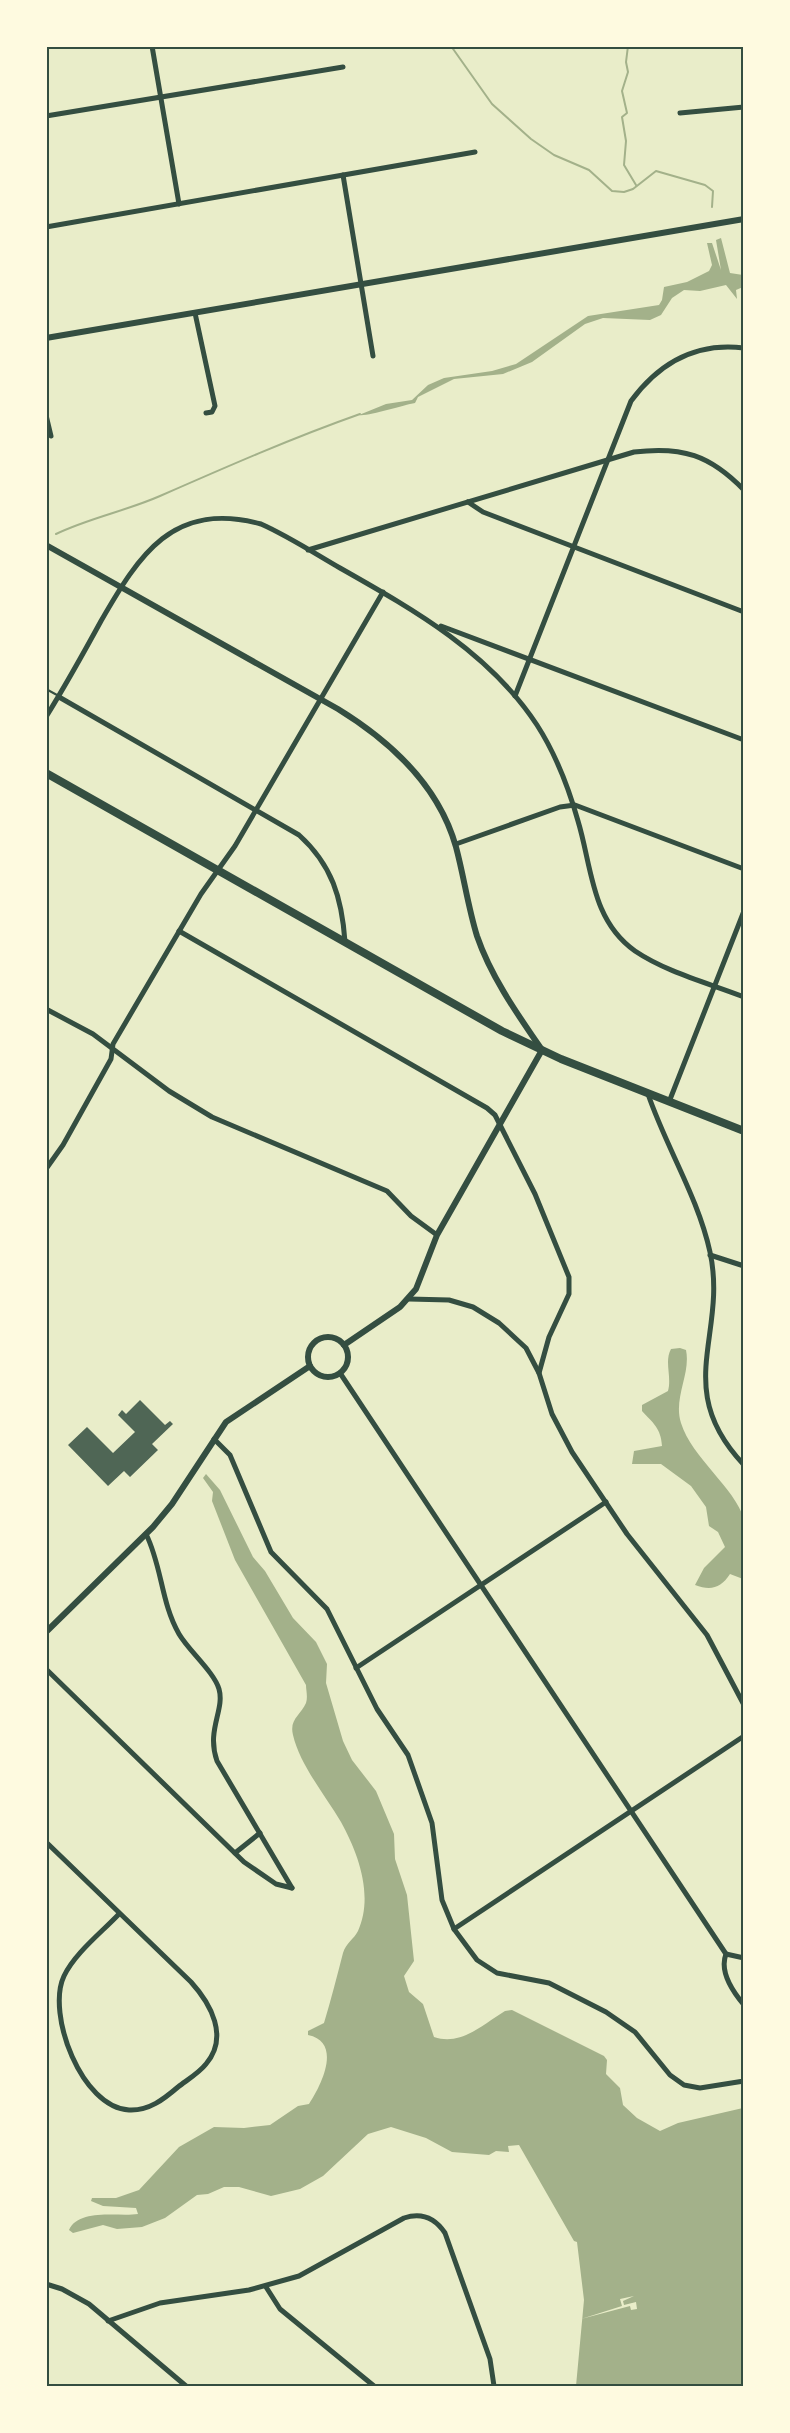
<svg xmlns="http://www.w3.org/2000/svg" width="790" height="2433" font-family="'Libre Baskerville',serif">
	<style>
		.water { fill: #a3b18a }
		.pier { fill: #e9edc9 }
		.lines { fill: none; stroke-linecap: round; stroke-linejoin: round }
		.stream { stroke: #a3b18a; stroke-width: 2 }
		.building { fill: #4f6655 }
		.service { stroke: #344e41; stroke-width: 2 }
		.minor { stroke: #344e41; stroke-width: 5 }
		.tertiary { stroke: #344e41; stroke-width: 6 }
		.primary { stroke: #344e41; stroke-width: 8 }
		.neatline { fill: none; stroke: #344e41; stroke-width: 2 }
	</style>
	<rect width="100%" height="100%" fill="#e9edc9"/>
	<g class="water">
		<path d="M721,238L730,273L743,275V287L736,290L737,299L726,285L700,291L684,290L672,298L661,315L650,320L603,318L585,324L532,362L503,374L454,379L418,397L415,403C403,405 367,417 359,415L386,404L412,400L428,385L444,378L492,371L516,364L588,316L659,305L662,300L664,287L687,282L709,271L712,265L707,243H712L721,270L716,240Z"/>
		<path d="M680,1348L686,1350C691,1374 673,1398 681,1423C692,1458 735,1488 744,1519C748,1534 744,1563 743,1579L730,1574C721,1588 711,1591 695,1585L704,1568L725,1547L718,1532L709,1526L706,1507L691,1486L661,1464H632L634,1451L662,1446C661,1428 653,1423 642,1411V1405L668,1391C672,1376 664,1362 671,1349Z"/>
		<path d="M206,1474L220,1490L253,1557L265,1571L293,1618L316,1642L327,1664L326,1683L343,1741L352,1760L376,1791L394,1834L395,1859L407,1895L414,1961L404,1976L409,1992L423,2004L434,2037C461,2046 482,2025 505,2011L512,2010L604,2056L607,2060L606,2074L620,2088L623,2105L637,2118L660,2131L678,2123L743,2108V2386H576L584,2300L577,2242L574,2241L519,2145L508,2146L509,2152L496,2151L489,2155L452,2152L426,2138L391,2127L368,2134L323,2176L300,2189L271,2196L239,2187H224L208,2194L197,2195L165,2218L142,2227L117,2229L103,2225L73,2233L69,2230C79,2208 119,2217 138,2214L136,2208L103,2206L91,2201L92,2198H116L139,2190L179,2147L214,2127L244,2128L270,2125L298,2106L309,2104C321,2086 343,2042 308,2035V2031L324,2023C331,2000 337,1976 343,1953C346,1943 354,1939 358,1931C374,1895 358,1853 341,1822C325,1795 300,1765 293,1735C289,1719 301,1715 306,1703C308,1697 306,1690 306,1685L235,1560L212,1501L213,1492L203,1478Z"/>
	</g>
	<polygon class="pier" points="634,2296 623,2301 624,2305 636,2302 637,2309 631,2310 630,2306 581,2319 622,2306 620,2299"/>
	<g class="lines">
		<g class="stream">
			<polyline points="451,46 492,104 531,139 554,155 589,170 612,191 624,192 633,189 656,171 705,185 713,191 712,207"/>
			<polyline points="628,46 626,62 628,72 622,91 627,113 622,117 626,141 624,165 636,185"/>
			<path d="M56,534C89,518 126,511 160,496C226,467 292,438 360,414"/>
		</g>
	</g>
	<polygon class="building" points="140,1400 165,1425 170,1421 173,1424 152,1444 158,1450 130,1477 124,1471 108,1486 68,1445 87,1427 113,1453 135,1432 118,1415 122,1410 126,1414"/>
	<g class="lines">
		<polyline class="service" points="46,689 57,695"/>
		<g class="minor">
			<polyline points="152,46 179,204"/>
			<polyline points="680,113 744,107"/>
			<polyline points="46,116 343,67"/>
			<polyline points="343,175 373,356"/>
			<polyline points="46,227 475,152"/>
			<polyline points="195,313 215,406 212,412 206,413"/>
			<polyline points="46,415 51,436"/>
			<polyline points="468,502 483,512 744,612"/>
			<path d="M308,550L634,452C682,446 710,455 744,490"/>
			<polyline points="441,626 744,740"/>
			<path d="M515,696L631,401C659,363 696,342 744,348"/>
			<path d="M59,697L299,835C332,865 342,898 345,942"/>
			<path d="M46,717C65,686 83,654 101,621C139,555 173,500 261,524C288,536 314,553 340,568C414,610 489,652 537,725C555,753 569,789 578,821C592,867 591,920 635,951C666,972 708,983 744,997"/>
			<polyline points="456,844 560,807 575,805 744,869"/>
			<polyline points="179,931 487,1108 495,1115 535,1194 569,1277 569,1294 549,1337 539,1373"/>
			<polyline points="46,1009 93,1034 169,1091 212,1117 387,1191 411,1216 437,1235"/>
			<path d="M648,1094C666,1147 698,1197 710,1252C728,1335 671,1388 744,1465"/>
			<polyline points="669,1102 744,911"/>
			<polyline points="46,1169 63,1145 111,1059 113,1044 201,894 235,846 383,592"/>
			<polyline points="710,1255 744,1266"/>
			<polyline points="409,1299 449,1300 473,1307 499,1323 526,1348 539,1373 552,1414 572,1452 627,1534 707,1635 744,1705"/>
			<path d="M340,1373L726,1954C719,1972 733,1992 744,2005"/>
			<polyline points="214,1439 230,1455 271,1552 327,1609 377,1709 408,1755 432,1823 442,1900 454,1929 477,1960 497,1973 549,1983 606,2012 635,2032 670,2075 684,2085 700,2088 744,2081"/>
			<path d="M146,1534C162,1566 161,1603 179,1634C189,1651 214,1672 219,1689C225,1710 206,1730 217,1761L292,1888"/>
			<polyline points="356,1668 606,1502"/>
			<polyline points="46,1669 244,1862 276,1884 292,1888"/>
			<path d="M46,1842L191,1982C211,2004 229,2037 206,2064C199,2073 187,2080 178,2087C164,2099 149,2111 129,2110C82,2108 46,2014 64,1976C75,1953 101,1933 119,1914"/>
			<polyline points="235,1853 260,1833"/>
			<polyline points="454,1929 744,1736"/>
			<polyline points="726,1954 744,1958"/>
			<polyline points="46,2284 62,2289 89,2304 186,2386"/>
			<polyline points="266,2287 280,2309 374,2386"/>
			<path d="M108,2321L160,2303L249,2290L299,2276L404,2218C422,2212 435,2218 445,2233L490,2359L494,2386"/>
		</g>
		<g class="tertiary">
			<polyline points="46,338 744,219"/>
			<path d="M46,545L338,709C390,741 439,786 456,847C464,877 468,907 477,936C491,977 518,1015 542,1050L437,1235L416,1289L400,1307L344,1345"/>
			<circle cx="328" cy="1357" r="20"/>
			<polyline points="46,1632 153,1527 172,1504 226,1422 310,1366"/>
		</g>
		<polyline class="primary" points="46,773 502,1031 561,1059 744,1131"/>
	</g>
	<rect width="790" height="2433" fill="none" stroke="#fefae0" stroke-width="96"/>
	<rect x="48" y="48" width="694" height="2337" class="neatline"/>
</svg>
